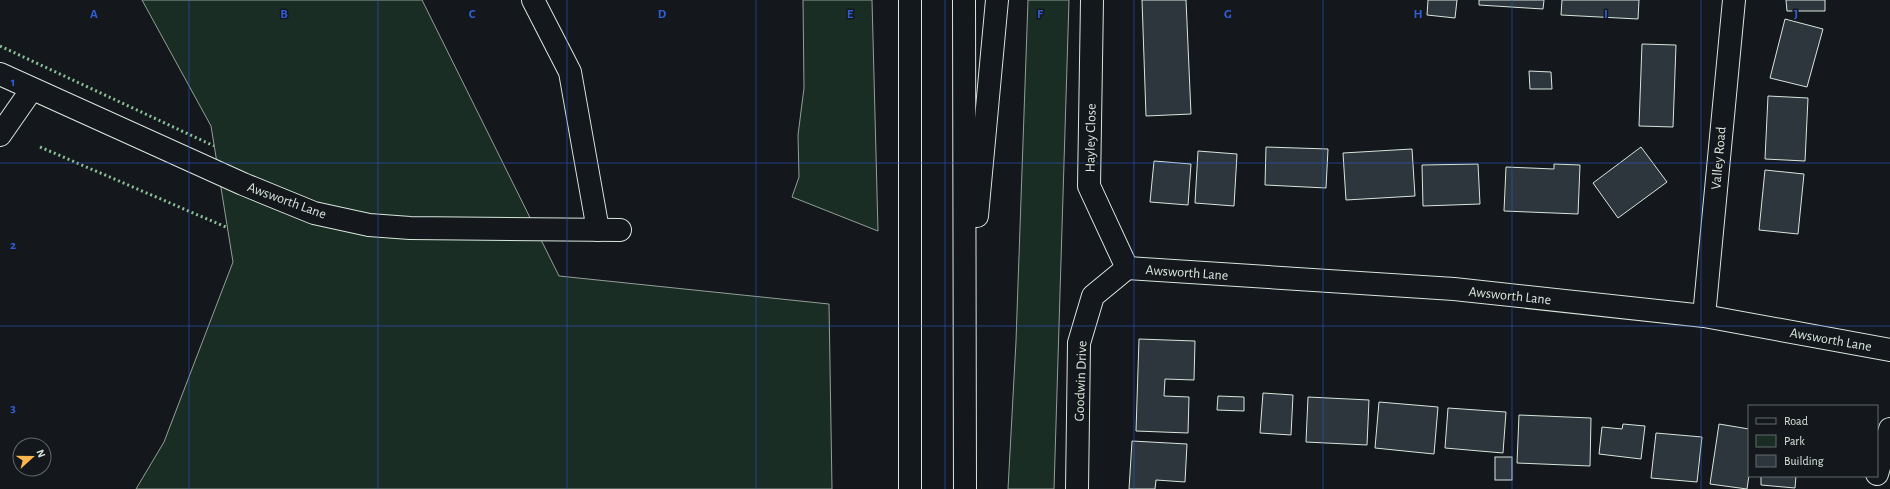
<svg xmlns="http://www.w3.org/2000/svg" width="1890" height="489" font-family="'Alegreya Sans',sans-serif">
	<style>
		.green { fill: #1a2d24; stroke: #939e99 }
		.building { fill: #2c363c; stroke: #d8e6dc }
		.lines { fill: none; stroke-linecap: round; stroke-linejoin: round }
		.minor-casing { stroke: #d8e6dc; stroke-width: 24 }
		.highway-casing { stroke: #d8e6dc; stroke-width: 24 }
		.minor { stroke: #14181c; stroke-width: 22 }
		.highway { stroke: #14181c; stroke-width: 22 }
		.hedge { stroke: #8ac095; stroke-width: 3; stroke-dasharray: 2 3; stroke-linecap: butt }
		.grid { fill: none; stroke: #305dd8; stroke-width: 1; stroke-opacity: 0.55 }
		.labels { text-anchor: middle; stroke-width: 3; stroke-linejoin: round; paint-order: stroke }
		.street-label { font-size: 14px; fill: #d8e6dc; stroke: #14181c }
		.grid-label { font-size: 13px; text-anchor: middle; font-weight: bold; fill: #305dd8; stroke: #14181c; stroke-width: 3; stroke-linejoin: round; paint-order: stroke }
	</style>
	<rect width="100%" height="100%" fill="#14181c"/>
	<g class="green">
		<polygon points="142,0 422,0 559,276 829,304 832,489 136,489 164,442 233,262 211,126"/>
		<polygon points="803,0 872,0 878,231 792,197 799,177 798,135 804,88"/>
		<polygon points="1028,0 1069,0 1054,489 1008,489 1016,341"/>
	</g>
	<g class="building">
		<polygon points="1142,0 1186,0 1191,114 1146,116"/>
		<polygon points="1428,0 1457,0 1455,18 1427,15"/>
		<polygon points="1479,0 1544,0 1543,9 1479,5"/>
		<polygon points="1562,0 1639,0 1638,19 1561,15"/>
		<polygon points="1786,0 1825,0 1825,11 1787,11"/>
		<polygon points="1785,19 1823,29 1807,87 1770,78"/>
		<polygon points="1642,44 1676,45 1673,127 1639,126"/>
		<polygon points="1529,71 1551,72 1552,89 1530,89"/>
		<polygon points="1768,96 1808,98 1805,161 1765,159"/>
		<polygon points="1266,147 1328,149 1326,188 1265,185"/>
		<polygon points="1641,147 1667,182 1618,218 1593,183"/>
		<polygon points="1412,149 1415,196 1346,200 1343,153"/>
		<polygon points="1198,151 1237,154 1234,206 1195,203"/>
		<polygon points="1154,161 1191,164 1188,205 1150,202"/>
		<polygon points="1478,164 1480,204 1423,206 1422,165"/>
		<polygon points="1554,164 1580,165 1578,214 1504,211 1506,167 1554,169"/>
		<polygon points="1765,170 1804,174 1798,234 1759,230"/>
		<polygon points="1139,339 1195,341 1194,380 1165,379 1164,396 1189,397 1188,433 1136,431"/>
		<polygon points="1263,393 1293,395 1291,435 1260,433"/>
		<polygon points="1218,396 1244,397 1244,411 1217,410"/>
		<polygon points="1308,397 1369,400 1367,445 1306,442"/>
		<polygon points="1379,402 1438,407 1434,454 1375,448"/>
		<polygon points="1448,408 1506,412 1503,453 1445,448"/>
		<polygon points="1519,415 1591,418 1590,466 1517,463"/>
		<polygon points="1623,424 1645,426 1641,459 1599,454 1602,427 1622,429"/>
		<polygon points="1719,424 1749,429 1749,475 1747,489 1710,484"/>
		<polygon points="1656,433 1702,437 1697,482 1651,478"/>
		<polygon points="1132,441 1187,444 1185,482 1156,480 1155,489 1129,489"/>
		<rect x="1495" y="457" width="17" height="23"/>
		<polygon points="1761,476 1796,476 1795,488 1761,485"/>
	</g>
	<g class="lines">
		<defs>
			<g id="minor">
				<polyline points="533,0 570,72 598,230"/>
				<polyline points="1092,0 1089,186 1127,268"/>
				<polyline points="0,74 243,184 314,213 369,225 410,228 620,230"/>
				<polyline points="0,135 32,89"/>
				<polyline points="1127,268 1454,289 1704,316 1890,350"/>
				<polyline points="1704,316 1734,0"/>
				<polyline points="1877,474 1890,429"/>
				<polyline points="1077,489 1079,343 1093,296 1127,268"/>
			</g>
			<g id="highway">
				<polyline points="964,0 965,489"/>
				<polyline points="977,216 997,0"/>
				<polyline points="910,489 910,0"/>
			</g>
		</defs>
		<use href="#minor" class="minor-casing"/>
		<use href="#highway" class="highway-casing"/>
		<use href="#minor" class="minor"/>
		<use href="#highway" class="highway"/>
		<g class="hedge">
			<polyline points="0,46 214,146"/>
			<polyline points="40,147 228,228"/>
		</g>
	</g>
	<path class="grid" d="M189,0V489M378,0V489M567,0V489M756,0V489M945,0V489M1134,0V489M1323,0V489M1512,0V489M1701,0V489M0,163H1890M0,326H1890"/>
	<g class="labels">
		<g class="street-label">
			<text transform="translate(1090 138) rotate(-89)" y="5">Hayley Close</text>
			<text transform="translate(1718 158) rotate(-85)" y="5">Valley Road</text>
			<text transform="translate(287 200) rotate(20)" y="5">Awsworth Lane</text>
			<text transform="translate(1187 272) rotate(4)" y="5">Awsworth Lane</text>
			<text transform="translate(1510 295) rotate(6)" y="5">Awsworth Lane</text>
			<text transform="translate(1831 339) rotate(10)" y="5">Awsworth Lane</text>
			<text transform="translate(1080 381) rotate(-88)" y="5">Goodwin Drive</text>
		</g>
	</g>
	<g class="grid-label">
		<text x="94" y="18">A</text>
		<text x="284" y="18">B</text>
		<text x="472" y="18">C</text>
		<text x="662" y="18">D</text>
		<text x="850" y="18">E</text>
		<text x="1040" y="18">F</text>
		<text x="1228" y="18">G</text>
		<text x="1418" y="18">H</text>
		<text x="1606" y="18">I</text>
		<text x="1796" y="18">J</text>
		<text x="13" y="86">1</text>
		<text x="13" y="249">2</text>
		<text x="13" y="412">3</text>
	</g>
	<rect x="1748" y="405" width="130" height="72" fill="#14181c" stroke="#626a69"/>
	<rect x="1756" y="418" width="20" height="6" fill="#14181c" stroke="#626a69"/>
	<text x="1784" y="425" font-size="12" fill="#d8e6dc">Road</text>
	<rect x="1756" y="435" width="20" height="12" fill="#1a2d24" stroke="#626a69"/>
	<text x="1784" y="445" font-size="12" fill="#d8e6dc">Park</text>
	<rect x="1756" y="455" width="20" height="12" fill="#2c363c" stroke="#626a69"/>
	<text x="1784" y="465" font-size="12" fill="#d8e6dc">Building</text>
	<g transform="translate(32 457) rotate(69)"><circle r="19" fill="#14181c" stroke="#626a69"/>
	<path d="M0-3L7 15L0 10L-7 15Z" fill="#ffb74d"/>
	<text y="-6" font-size="11" font-weight="bold" text-anchor="middle" fill="#d8e6dc">N</text>
	</g>
</svg>
